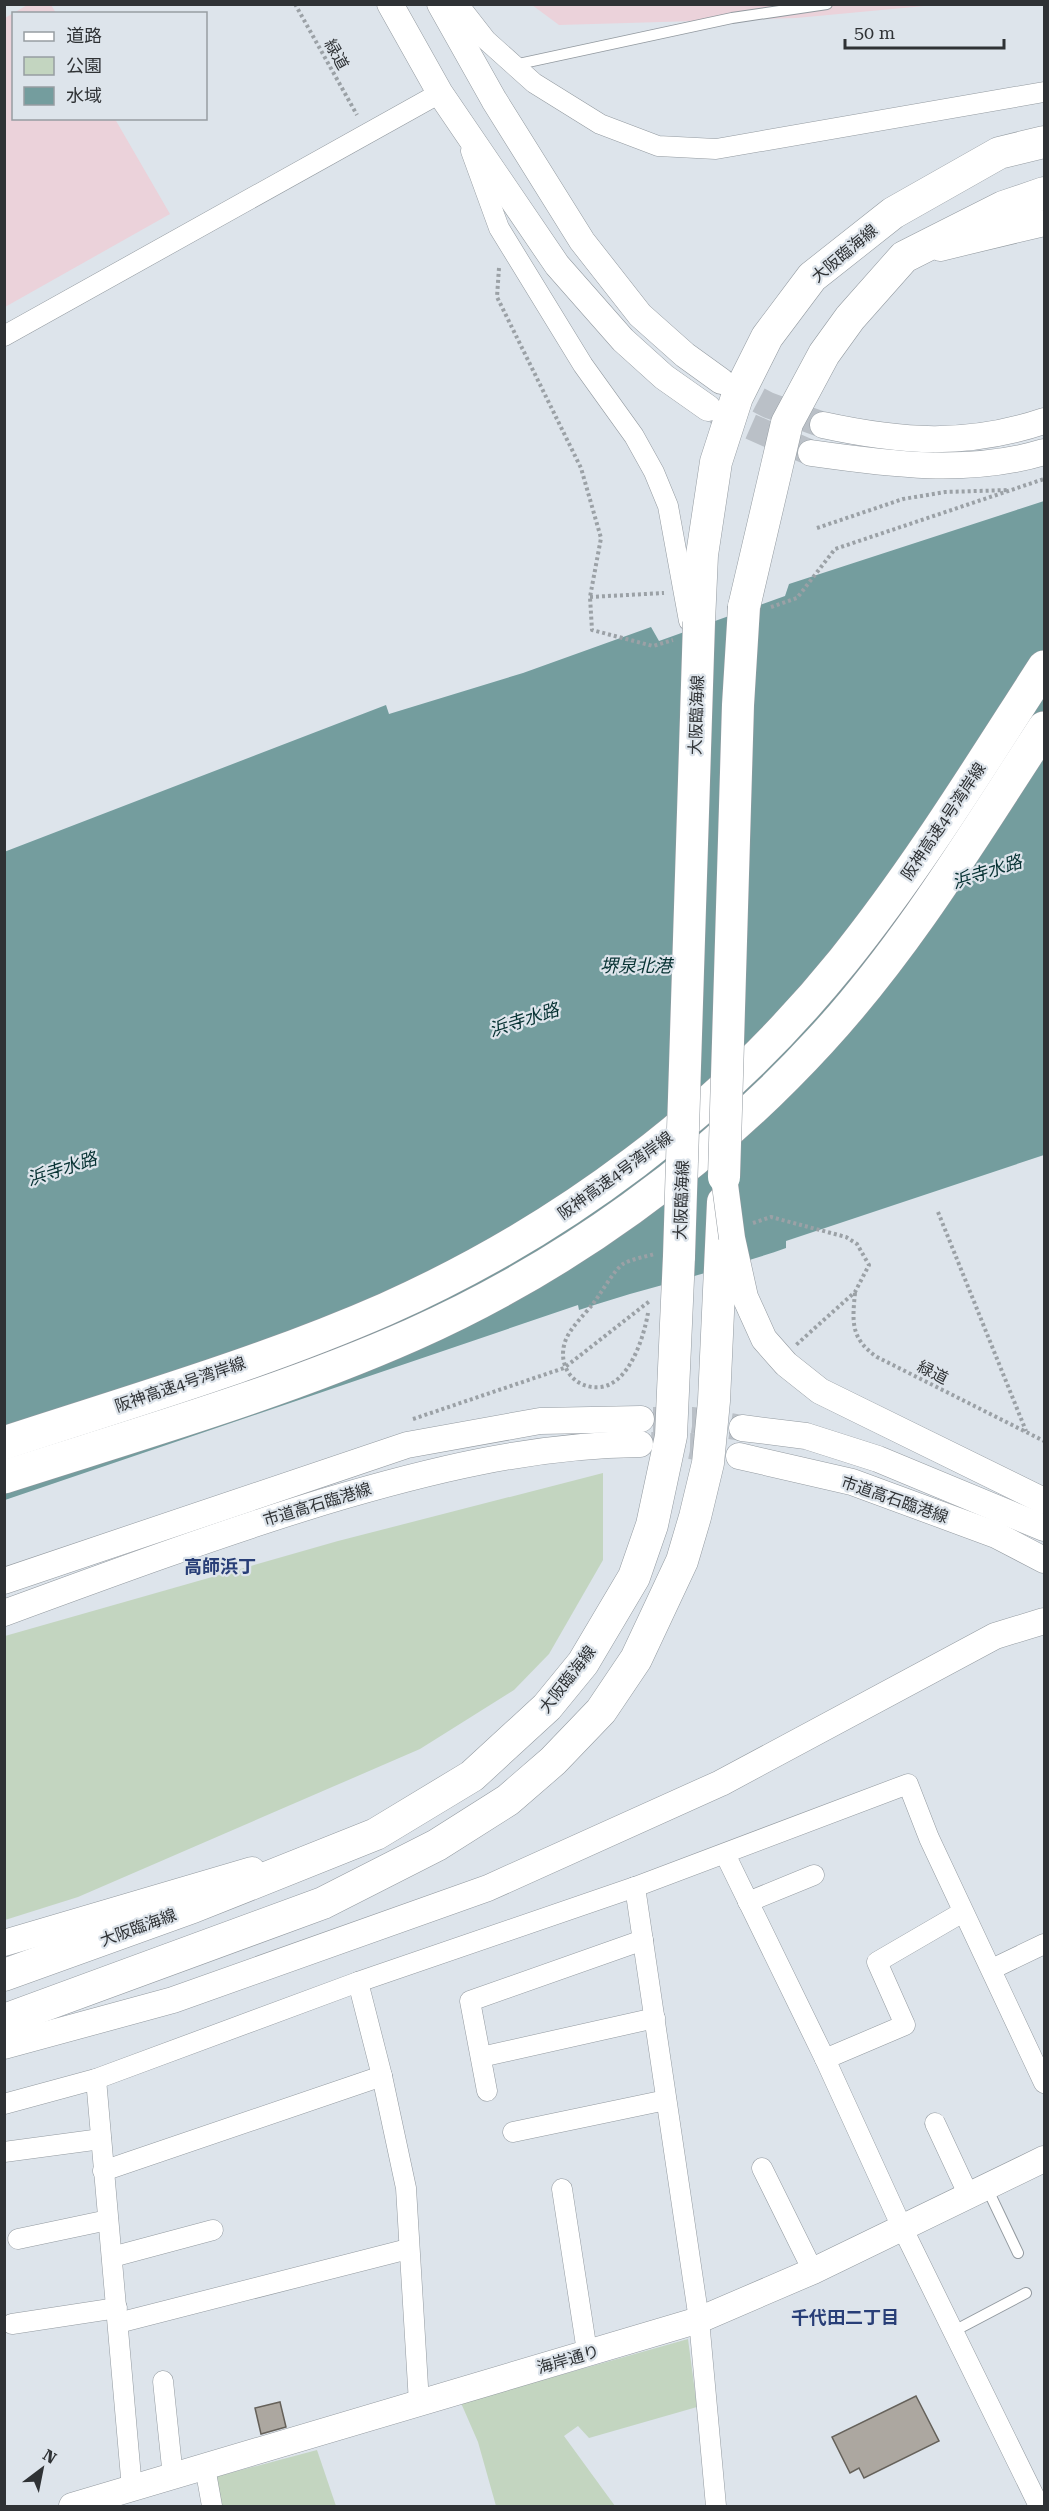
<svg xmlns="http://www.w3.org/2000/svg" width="1049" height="2511" font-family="'Roboto Serif','Noto Sans JP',serif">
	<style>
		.industrial { fill: #ebd2da }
		.green { fill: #c3d5c0 }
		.water { fill: #749d9e }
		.building { fill: #aca7a0; stroke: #65615a; stroke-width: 1.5 }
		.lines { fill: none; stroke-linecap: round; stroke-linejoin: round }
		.tertiary-tunnel { stroke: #bac0c7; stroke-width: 26; stroke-dasharray: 26 13; stroke-linecap: butt }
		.service-casing { stroke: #939aa0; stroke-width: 12 }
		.minor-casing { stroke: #939aa0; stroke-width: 21 }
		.tertiary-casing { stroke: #939aa0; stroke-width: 27 }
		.primary-casing { stroke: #939aa0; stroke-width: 33 }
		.motorway-casing { stroke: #939aa0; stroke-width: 34 }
		.path { stroke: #9ba1a6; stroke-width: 4; stroke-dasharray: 3 3; stroke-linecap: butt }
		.service { stroke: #fff; stroke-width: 10 }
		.minor { stroke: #fff; stroke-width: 20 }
		.tertiary { stroke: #fff; stroke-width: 26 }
		.primary { stroke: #fff; stroke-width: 32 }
		.motorway { stroke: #fff; stroke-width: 33 }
		.tertiary-bridge-casing { stroke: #939aa0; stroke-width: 27; stroke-linecap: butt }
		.primary-bridge-casing { stroke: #939aa0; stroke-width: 33; stroke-linecap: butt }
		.tertiary-bridge { stroke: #fff; stroke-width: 26 }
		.primary-bridge { stroke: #fff; stroke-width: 32 }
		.labels { text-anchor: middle; stroke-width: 4.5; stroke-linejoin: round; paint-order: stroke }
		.street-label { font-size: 16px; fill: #2f3235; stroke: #dde4eb }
		.water-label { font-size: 18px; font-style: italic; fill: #073233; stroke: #dde4eb }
		.neighbourhood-label { font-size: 18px; font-weight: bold; fill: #283e77; stroke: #dde4eb }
	</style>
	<rect width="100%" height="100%" fill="#dde4eb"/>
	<g class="industrial">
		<polygon points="29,4 51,5 56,13 14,14 14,118 115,119 170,214 5,307 5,18"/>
		<polygon points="532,5 935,5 796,18 559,25"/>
	</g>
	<g class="green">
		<polygon points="603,1473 603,1560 549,1654 514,1690 420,1749 78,1897 5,1920 5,1636 338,1541"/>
		<polygon points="688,2339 697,2407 589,2438 578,2426 564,2436 615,2506 496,2506 478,2442 461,2403"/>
		<polygon points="317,2450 336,2506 216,2506 211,2478"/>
	</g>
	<path class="water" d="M1044,501V1155L786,1241V1248C718,1272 647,1287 579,1310L578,1305L5,1500L4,852L386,705L389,714L523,673L651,627L659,641L785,596L789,584Z"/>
	<g class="building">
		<polygon points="916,2396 939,2441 864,2478 859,2468 850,2473 832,2437"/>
		<polygon points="280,2402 286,2427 261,2434 255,2408"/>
	</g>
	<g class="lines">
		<g class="tertiary-tunnel">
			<polyline points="724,382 768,405 823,425"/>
			<polyline points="715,411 811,453"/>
			<polyline points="653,1420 693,1420 742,1428"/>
			<polyline points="651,1445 691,1446 727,1454"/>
		</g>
		<defs>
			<g id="service">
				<polyline points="514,65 732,18 827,4"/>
				<polyline points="987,2188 1018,2253"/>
				<polyline points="954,2331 1026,2293"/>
			</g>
			<g id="minor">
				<polyline points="458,4 486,40 534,83 600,124 658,146 716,149 1044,92"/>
				<polyline points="471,151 499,228 583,365 634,436 654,472 668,506 689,621"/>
				<polyline points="4,336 440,93"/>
				<polyline points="725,1854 825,2059 899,2221 1039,2506"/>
				<polyline points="635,1887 699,2320 716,2506"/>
				<polyline points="748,1902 814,1875"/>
				<polyline points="992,1969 1044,1944"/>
				<polyline points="358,1982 382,2076 406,2188 419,2403"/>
				<polyline points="481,2057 655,2018"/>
				<polyline points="825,2059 905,2025 877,1962 963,1912"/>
				<polyline points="96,2079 132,2489"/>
				<polyline points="487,2091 470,2001 643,1940"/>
				<polyline points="4,2104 96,2079 358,1982 635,1887 908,1784 929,1838 1044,2083"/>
				<polyline points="935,2123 969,2196"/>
				<polyline points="513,2132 666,2100"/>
				<polyline points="4,2152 101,2139"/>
				<polyline points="762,2168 813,2271"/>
				<polyline points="103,2171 382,2076"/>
				<polyline points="562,2189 586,2345"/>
				<polyline points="18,2239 108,2220"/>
				<polyline points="112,2257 213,2230"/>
				<polyline points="118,2323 408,2249"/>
				<polyline points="12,2324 117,2308"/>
				<polyline points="163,2381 173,2477"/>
				<polyline points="205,2467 212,2506"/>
			</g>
			<g id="tertiary">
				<polyline points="390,4 440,93 557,265 623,340 664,377 708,408"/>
				<polyline points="440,4 494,100 582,241 640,315 685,355 721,381"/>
				<polyline points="940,248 1044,223"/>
				<path d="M823,425C901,442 967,447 1044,421"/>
				<path d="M811,453C888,464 968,475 1044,452"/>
				<polyline points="732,1238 745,1297 764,1339 786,1364 820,1391 1044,1501"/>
				<polyline points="742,1428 806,1436 878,1459 1044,1528"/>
				<polyline points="739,1456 852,1482 996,1535 1044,1560"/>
				<polyline points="4,1581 407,1445 540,1421 641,1419"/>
				<path d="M4,1613C110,1574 216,1535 323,1502C427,1471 531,1445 640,1444"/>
				<polyline points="4,1943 252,1870"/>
				<polyline points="4,2046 173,2000 488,1888 721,1783 995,1636 1044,1621"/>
				<polyline points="72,2506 699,2320 813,2271 1044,2159"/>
			</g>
			<g id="primary">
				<polyline points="744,607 787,423 824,354 850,318 904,257 1003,207 1044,193"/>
				<polyline points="699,622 702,555 716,462 737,397 767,337 812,277 893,213 999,153 1044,142"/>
				<polyline points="4,1975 193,1907 376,1834 472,1776 547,1707 583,1663 634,1577 652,1525 671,1436 679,1256"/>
				<polyline points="4,2020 323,1903 437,1845 508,1800 553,1761 601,1711 636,1659 682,1561 695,1517 708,1463 714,1401 723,1202"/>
			</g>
			<g id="motorway">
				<path d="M4,1443C132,1401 263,1363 386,1309C563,1230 721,1112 843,961C917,869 980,766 1044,667"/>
				<path d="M4,1477C141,1433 281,1393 412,1335C565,1267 707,1164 820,1041C907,947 974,835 1044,728"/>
			</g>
		</defs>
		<use href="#service" class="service-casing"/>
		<use href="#minor" class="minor-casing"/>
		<use href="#tertiary" class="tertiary-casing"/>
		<use href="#primary" class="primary-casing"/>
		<use href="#motorway" class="motorway-casing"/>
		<g class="path">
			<polyline points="295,4 357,115"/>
			<polyline points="499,268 497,297 581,468 601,538 590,597 592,630 653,646 673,640"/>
			<polyline points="817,528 903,499 945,492 1009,490"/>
			<polyline points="590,597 664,593"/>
			<polyline points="771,607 797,598 835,549 1044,479"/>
			<polyline points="938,1212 1026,1431"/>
			<polyline points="753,1223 771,1217 846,1237 857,1244 869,1265 855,1292 796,1345"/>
			<path d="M855,1293C852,1323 851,1339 877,1357L1044,1441"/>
			<path d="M648,1313C644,1336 630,1383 601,1387C574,1390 557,1366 565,1342C569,1329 584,1315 592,1305C600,1295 614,1270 623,1264C631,1259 645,1257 654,1254"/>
			<polyline points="413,1419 564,1368 651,1300"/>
		</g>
		<use href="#service" class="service"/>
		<use href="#minor" class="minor"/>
		<use href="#tertiary" class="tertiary"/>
		<use href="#primary" class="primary"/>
		<use href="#motorway" class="motorway"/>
		<defs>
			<polyline id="tertiary-bridge" points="724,1177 732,1238"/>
			<g id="primary-bridge">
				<polyline points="724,1177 738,705 744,607"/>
				<polyline points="679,1256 699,622"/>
			</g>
		</defs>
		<use href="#tertiary-bridge" class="tertiary-bridge-casing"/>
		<use href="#primary-bridge" class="primary-bridge-casing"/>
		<use href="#tertiary-bridge" class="tertiary-bridge"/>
		<use href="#primary-bridge" class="primary-bridge"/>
	</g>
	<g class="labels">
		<g class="street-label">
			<text transform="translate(337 54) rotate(61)" y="6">緑道</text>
			<text transform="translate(844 253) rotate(-40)" y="6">大阪臨海線</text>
			<text transform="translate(696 715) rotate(-88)" y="6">大阪臨海線</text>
			<text transform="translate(943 821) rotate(-56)" y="6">阪神高速4号湾岸線</text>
			<text transform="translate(615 1175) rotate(-36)" y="6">阪神高速4号湾岸線</text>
			<text transform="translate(681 1200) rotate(-88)" y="6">大阪臨海線</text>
			<text transform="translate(933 1372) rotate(27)" y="6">緑道</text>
			<text transform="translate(180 1384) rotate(-19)" y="6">阪神高速4号湾岸線</text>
			<text transform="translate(895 1499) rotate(19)" y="6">市道高石臨港線</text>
			<text transform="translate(317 1504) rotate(-17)" y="6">市道高石臨港線</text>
			<text transform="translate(567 1679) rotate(-52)" y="6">大阪臨海線</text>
			<text transform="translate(138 1927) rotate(-20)" y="6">大阪臨海線</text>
			<text transform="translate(568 2359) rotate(-16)" y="6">海岸通り</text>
		</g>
		<g class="water-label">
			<text transform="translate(987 872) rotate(-18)" y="6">浜寺水路</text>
			<text x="636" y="972">堺泉北港</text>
			<text transform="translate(524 1020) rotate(-18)" y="6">浜寺水路</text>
			<text transform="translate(62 1169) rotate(-18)" y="6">浜寺水路</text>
		</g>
		<g class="neighbourhood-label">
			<text x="220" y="1573">高師浜丁</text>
			<text x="845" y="2324">千代田二丁目</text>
		</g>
	</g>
	<rect width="1049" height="2511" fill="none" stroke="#2f3235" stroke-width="12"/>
	<rect x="12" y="12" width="195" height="108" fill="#dde4eb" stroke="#979da2" stroke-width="1.5"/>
	<rect x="24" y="32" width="30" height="9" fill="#ffffff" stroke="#979da2" stroke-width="1.5"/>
	<text x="66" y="42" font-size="18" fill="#2f3235">道路</text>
	<rect x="24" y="57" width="30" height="18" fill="#c3d5c0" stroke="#979da2" stroke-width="1.5"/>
	<text x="66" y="72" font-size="18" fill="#2f3235">公園</text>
	<rect x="24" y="87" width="30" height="18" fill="#749d9e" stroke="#979da2" stroke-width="1.5"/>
	<text x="66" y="102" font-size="18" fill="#2f3235">水域</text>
	<g transform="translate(42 2469) rotate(32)" stroke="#dde4eb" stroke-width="4.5" paint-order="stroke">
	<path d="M0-4.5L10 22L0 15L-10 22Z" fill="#2f3235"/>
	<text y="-9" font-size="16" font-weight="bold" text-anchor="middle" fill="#2f3235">N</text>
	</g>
	<path d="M845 39v9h159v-9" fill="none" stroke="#2f3235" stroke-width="3"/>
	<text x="854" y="39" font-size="18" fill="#2f3235" stroke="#dde4eb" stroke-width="4.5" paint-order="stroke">50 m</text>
</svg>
